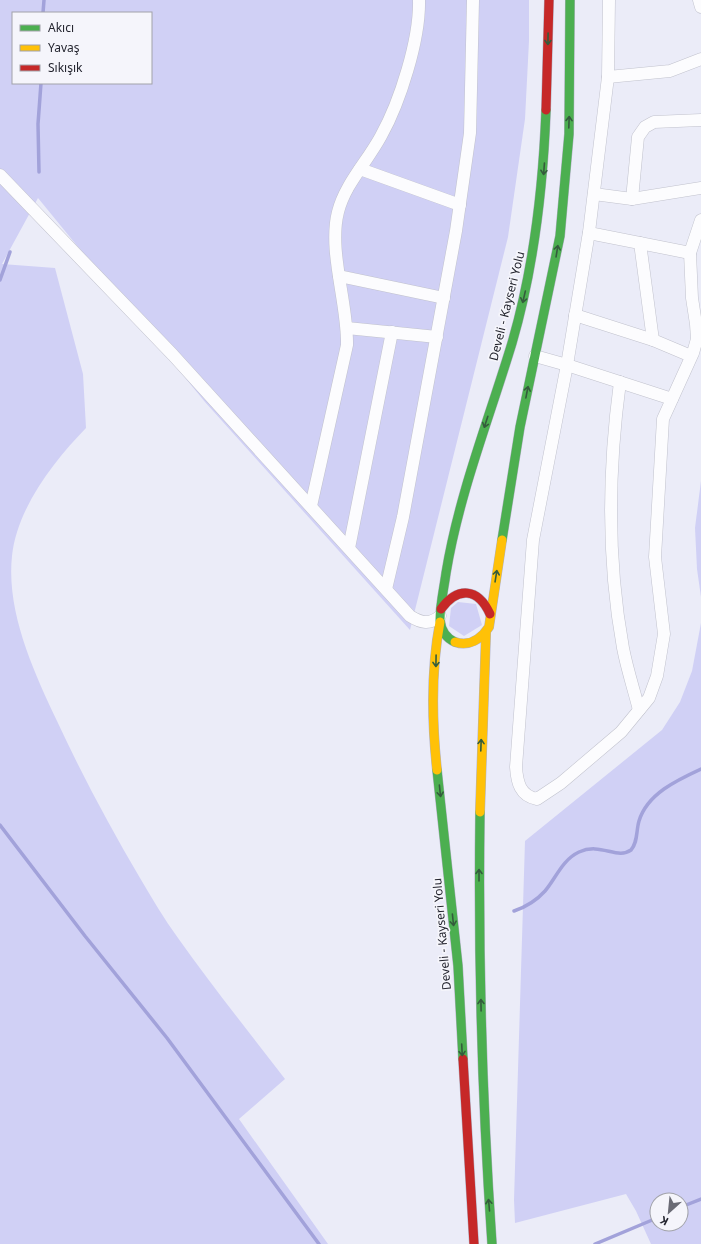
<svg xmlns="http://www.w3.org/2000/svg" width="701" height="1244" font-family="'Noto Sans',sans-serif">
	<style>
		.green { fill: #d0d0f5; fill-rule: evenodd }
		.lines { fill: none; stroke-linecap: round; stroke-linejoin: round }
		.stream { stroke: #a2a2da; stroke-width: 3.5 }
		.street-casing { stroke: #c1c2cd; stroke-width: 13 }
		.fast-casing { stroke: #b0b1c3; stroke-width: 10 }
		.slow-casing { stroke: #b0b1c3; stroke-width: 10 }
		.jam-casing { stroke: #b0b1c3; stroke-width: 10 }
		.street { stroke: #fcfcfe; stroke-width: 12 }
		.fast { stroke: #4caf50; stroke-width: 9 }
		.slow { stroke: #ffc107; stroke-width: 9 }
		.jam { stroke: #c62828; stroke-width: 9 }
		.oneway { stroke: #345c3c }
		.labels { text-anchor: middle; stroke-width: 3.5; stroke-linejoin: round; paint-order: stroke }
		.street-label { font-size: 12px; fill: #24252f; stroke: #f5f5fb }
	</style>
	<rect width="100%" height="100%" fill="#ebecf8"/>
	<g class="green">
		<path d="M0,0H529V41L525,119L508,237L410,630L205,402L38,198L2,264L55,268L83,374L86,428C54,461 17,508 12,556C6,612 34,672 57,721C82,775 110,827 140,878C152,898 164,919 178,938C212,986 249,1032 285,1079L239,1119L328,1244H0ZM13,13H151V83H13Z"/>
		<polygon points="701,481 701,597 697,569 695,528"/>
		<polygon points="458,602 476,604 482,625 464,636 449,626 451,608"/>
		<path d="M701,623V1244H651L636,1211L626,1194L515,1223L514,1200L525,841L662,730L680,702L692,671ZM657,1200H681V1224H657Z"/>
	</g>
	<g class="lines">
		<g class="stream">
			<polyline points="43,13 44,0"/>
			<polyline points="39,172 38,124 41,83"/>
			<polyline points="0,280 10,252"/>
			<polyline points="0,825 85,936 167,1038 319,1244"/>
			<path d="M514,911C526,907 536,901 545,891C556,878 562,860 579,852C601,842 617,860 631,850C638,842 636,831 639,821C647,794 677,780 701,769"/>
			<polyline points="681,1207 701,1199"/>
			<polyline points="595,1244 657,1218"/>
		</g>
		<defs>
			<g id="street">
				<path d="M609,0L608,77L589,232L567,365L533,540L516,767C517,782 520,796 537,799L561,783L621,732L649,698L657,676L664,634L655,557L663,419L693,353L697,339L696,324L692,298L690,253L701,220"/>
				<polyline points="699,0 701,7"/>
				<polyline points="608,77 670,71 701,59"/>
				<polyline points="360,169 460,205"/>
				<path d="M0,175L173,355L410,616C421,623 430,625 440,616"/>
				<polyline points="594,194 632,199 701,188"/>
				<polyline points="632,199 638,137 645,127 654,122 701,120"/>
				<polyline points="589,233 690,253"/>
				<polyline points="640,243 653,340"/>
				<polyline points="339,276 444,298"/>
				<polyline points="575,315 653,340 691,356"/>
				<polyline points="347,328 437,337"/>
				<polyline points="535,356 567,365 672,399"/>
				<path d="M620,382C608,471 607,560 623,648C627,669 634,690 639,710"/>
				<path d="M311,506L347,345C348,304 328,251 338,212C345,184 367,162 381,136C400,102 420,39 419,0"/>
				<polyline points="349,548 392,332"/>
				<polyline points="386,589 403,517 456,231 470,133 473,0"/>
			</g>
			<g id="fast">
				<polyline points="502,540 520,427 560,236 569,134 570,0"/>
				<path d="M455,642C446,638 441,630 440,620C440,605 444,588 446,573C459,494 489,419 512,343C534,268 543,189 546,110"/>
				<polyline points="437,770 458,966 463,1059"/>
				<path d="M480,812C478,957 482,1100 492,1244"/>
			</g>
			<g id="slow">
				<path d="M455,642C469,647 481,639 489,627L502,540"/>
				<path d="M437,770C432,723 431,669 440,622"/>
				<polyline points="480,812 486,633"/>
			</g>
			<g id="jam">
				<polyline points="546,110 549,0"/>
				<path d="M441,609C458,586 478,588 490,614"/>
				<polyline points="463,1059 474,1244"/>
			</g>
		</defs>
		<use href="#street" class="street-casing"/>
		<use href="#fast" class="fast-casing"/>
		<use href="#slow" class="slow-casing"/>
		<use href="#jam" class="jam-casing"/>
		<use href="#street" class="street"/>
		<use href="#fast" class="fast"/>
		<use href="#slow" class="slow"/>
		<use href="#jam" class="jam"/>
	</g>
	<defs><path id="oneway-shaft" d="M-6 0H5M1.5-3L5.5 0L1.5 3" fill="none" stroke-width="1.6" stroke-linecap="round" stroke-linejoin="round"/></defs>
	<g class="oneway">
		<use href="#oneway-shaft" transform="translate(548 39) rotate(91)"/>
		<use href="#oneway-shaft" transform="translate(569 122) rotate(-88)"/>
		<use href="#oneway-shaft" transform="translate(544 169) rotate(94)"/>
		<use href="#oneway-shaft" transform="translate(557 251) rotate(-81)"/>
		<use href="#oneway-shaft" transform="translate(524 297) rotate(103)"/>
		<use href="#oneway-shaft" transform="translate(527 392) rotate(-79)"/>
		<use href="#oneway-shaft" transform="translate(486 422) rotate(108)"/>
		<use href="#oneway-shaft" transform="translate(496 576) rotate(-81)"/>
		<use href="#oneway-shaft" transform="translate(436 661) rotate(91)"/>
		<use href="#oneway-shaft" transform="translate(481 745) rotate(-88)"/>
		<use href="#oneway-shaft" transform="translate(440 791) rotate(84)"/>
		<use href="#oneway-shaft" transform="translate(479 875) rotate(-90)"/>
		<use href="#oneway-shaft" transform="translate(453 920) rotate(84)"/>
		<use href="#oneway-shaft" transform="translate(481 1005) rotate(-91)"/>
		<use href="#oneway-shaft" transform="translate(462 1050) rotate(87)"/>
		<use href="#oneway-shaft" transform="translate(489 1205) rotate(-95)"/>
	</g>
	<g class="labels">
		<g class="street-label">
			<text transform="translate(507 306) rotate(-76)" y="4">Develi - Kayseri Yolu</text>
			<text transform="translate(442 934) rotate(-95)" y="4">Develi - Kayseri Yolu</text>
		</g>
	</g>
	<rect x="12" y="12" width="140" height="72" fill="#f5f5fb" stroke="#a1a2a9"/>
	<rect x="20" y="25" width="20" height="6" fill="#4caf50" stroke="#a1a2a9"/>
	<text x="48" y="32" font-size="12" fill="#24252f">Akıcı</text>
	<rect x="20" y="45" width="20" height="6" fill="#ffc107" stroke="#a1a2a9"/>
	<text x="48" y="52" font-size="12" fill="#24252f">Yavaş</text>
	<rect x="20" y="65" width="20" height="6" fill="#c62828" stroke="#a1a2a9"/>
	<text x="48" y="72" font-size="12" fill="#24252f">Sıkışık</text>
	<g transform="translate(669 1212) rotate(207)"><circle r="19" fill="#f5f5fb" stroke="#a1a2a9"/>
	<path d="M0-3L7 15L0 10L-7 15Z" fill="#6a6b75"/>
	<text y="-6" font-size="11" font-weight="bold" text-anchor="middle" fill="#24252f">K</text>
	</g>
</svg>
